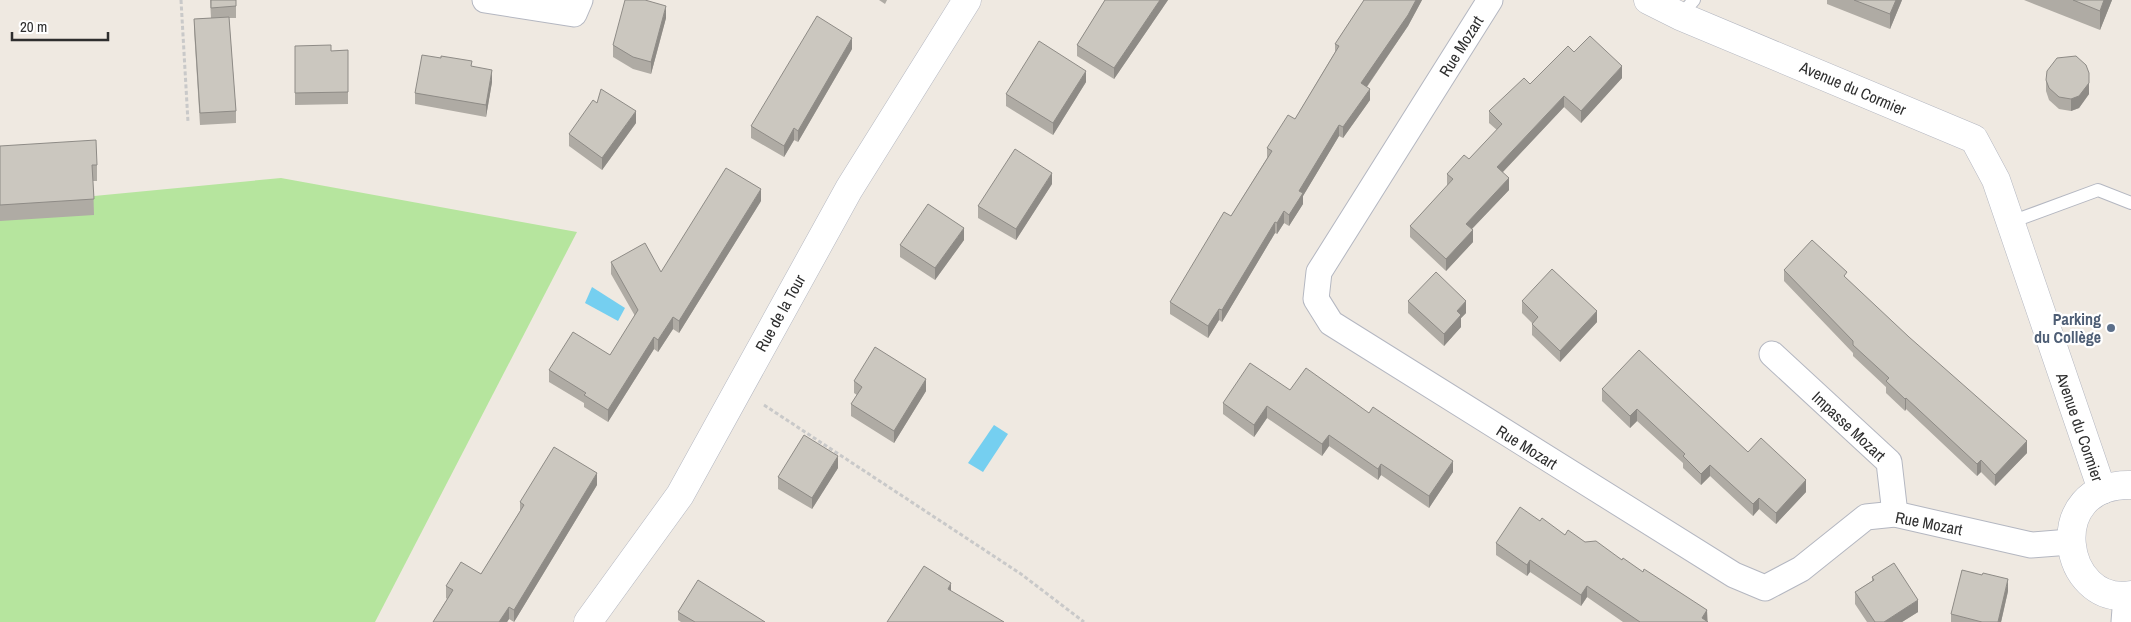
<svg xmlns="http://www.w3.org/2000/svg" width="2131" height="622" font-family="'Archivo Narrow',sans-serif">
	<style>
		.green { fill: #b6e59e }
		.water { fill: #75cff0 }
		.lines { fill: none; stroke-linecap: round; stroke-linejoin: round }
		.lane-casing { stroke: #b4b7c1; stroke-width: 14 }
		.street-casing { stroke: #b4b7c1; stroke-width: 27 }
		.secondary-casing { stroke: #b4b7c1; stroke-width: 29 }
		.path { stroke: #c9c9c9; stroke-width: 3; stroke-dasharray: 4 2.5; stroke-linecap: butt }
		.lane { stroke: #fff; stroke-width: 12 }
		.street { stroke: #fff; stroke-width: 25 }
		.secondary { stroke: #fff; stroke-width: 28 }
		.wall { fill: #afaba4 }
		.shaded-wall { fill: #8e8b86 }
		.building { fill: #cbc7bf; stroke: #8e8b86 }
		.service-dot { fill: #5c6f8a; stroke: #fff; stroke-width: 2 }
		.labels { text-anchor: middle; stroke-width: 4.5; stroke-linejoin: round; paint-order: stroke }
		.street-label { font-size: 16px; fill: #2e2e2e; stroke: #fff }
		.service-label { font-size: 16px; font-weight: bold; fill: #4e5e75; stroke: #fff; text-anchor: end }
	</style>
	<rect width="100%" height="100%" fill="#efe9e1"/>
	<polygon class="green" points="281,178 577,232 375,622 0,622 0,205"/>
	<g class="water">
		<polygon points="592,287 625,308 618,321 585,303"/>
		<polygon points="994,425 1008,434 983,472 968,463"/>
	</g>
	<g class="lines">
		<defs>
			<g id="lane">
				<polyline points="1680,16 1694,0"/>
				<polyline points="2011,222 2098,190 2131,203"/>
			</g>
			<g id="street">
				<polyline points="485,0 574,14 580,0"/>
				<polyline points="1490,0 1319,272 1316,299 1331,323 1734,575 1765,588 1801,569 1866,517 1895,514 2031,545 2070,542"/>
				<polyline points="1772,354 1889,462 1895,514"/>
				<polyline points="2124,622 2126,596"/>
			</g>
			<g id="secondary">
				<polyline points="1648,0 1680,16 1974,139 1996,180 2102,490"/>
				<path d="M2131,485C2042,483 2062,607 2131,595"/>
				<polyline points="588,622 680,495 849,189 967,0"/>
			</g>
		</defs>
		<use href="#lane" class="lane-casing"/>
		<use href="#street" class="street-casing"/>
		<use href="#secondary" class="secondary-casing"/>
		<g class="path">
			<polyline points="181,0 188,122"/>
			<polyline points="764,405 1021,574 1084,622"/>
		</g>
		<use href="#lane" class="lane"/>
		<use href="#street" class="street"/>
		<use href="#secondary" class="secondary"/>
	</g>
	<g class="wall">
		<polygon points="210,0 236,0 236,18 229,18 236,111 236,123 200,125 194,30 194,19 211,18"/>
		<polygon points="879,0 887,0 885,4"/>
		<polygon points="1105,0 1168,0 1114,79 1077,56 1077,45"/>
		<polygon points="1364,0 1422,0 1408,26 1367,87 1370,100 1343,138 1339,136 1303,196 1303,204 1289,226 1284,223 1277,234 1275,233 1222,322 1219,320 1208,338 1170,314 1170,302 1231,216 1267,158 1267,148 1295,119 1335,52 1335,44"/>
		<polygon points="1827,0 1902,0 1890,29 1827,4"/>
		<polygon points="2024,0 2112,0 2100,30"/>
		<polygon points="666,18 651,74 633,69 613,57 613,45"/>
		<polygon points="295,46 331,51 348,50 348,104 295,105"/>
		<polygon points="852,49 798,142 794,140 784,157 751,138 751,126"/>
		<polygon points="1574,52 1622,78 1581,123 1564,107 1503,172 1509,190 1472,229 1473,242 1446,271 1410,237 1410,226 1447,186 1447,174 1469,159 1497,130 1489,123 1489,111 1530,84"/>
		<polygon points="472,66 492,82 486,117 415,104 415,93"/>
		<polygon points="2046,80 2089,94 2079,108 2071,111 2059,109 2049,100 2046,91"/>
		<polygon points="1086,82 1053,135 1006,106 1006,94"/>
		<polygon points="636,123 602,170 569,146 569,134"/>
		<polygon points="0,146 97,165 97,181 93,181 94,215 0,221"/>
		<polygon points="1052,184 1016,240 978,218 978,206"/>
		<polygon points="761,201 679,333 673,329 658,352 654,349 608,422 584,407 584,403 549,382 549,370 610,355 635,316 611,274 611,262 661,272"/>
		<polygon points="964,240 935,280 900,257 900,245"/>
		<polygon points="1784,270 1847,279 2027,453 1995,486 1981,472 1977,476 1906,409 1905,411 1886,393 1886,387 1853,356 1853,353 1784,281"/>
		<polygon points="1408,301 1466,313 1461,318 1461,327 1444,346 1408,313"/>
		<polygon points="1522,301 1597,322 1560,362 1532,335 1532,323 1522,313"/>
		<polygon points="854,381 926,391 894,443 851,416 851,404 857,395 854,393"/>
		<polygon points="1602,389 1748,452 1806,492 1776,524 1759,509 1753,516 1710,476 1701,485 1683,468 1683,463 1637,421 1630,428 1602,401"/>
		<polygon points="1290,390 1369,413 1453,472 1429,508 1381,475 1378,480 1329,446 1322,456 1267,418 1254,437 1223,414 1223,403"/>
		<polygon points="838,468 812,509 778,489 778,477"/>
		<polygon points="597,485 514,622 509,619 507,622 433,622 447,599 446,598 446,586 481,574 520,511 520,502"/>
		<polygon points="1540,521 1565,535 1585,542 1622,560 1707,610 1708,622 1623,622 1587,597 1581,606 1530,572 1527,576 1496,555 1496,543"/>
		<polygon points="1872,577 1918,612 1902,622 1867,622 1855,604 1855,592 1872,581"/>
		<polygon points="2008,591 2001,622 1951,622 1951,614"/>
		<polygon points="678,612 765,622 681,622 678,620"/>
	</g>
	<g class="shaded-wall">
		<polygon points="1160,0 1168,0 1114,79 1114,68"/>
		<polygon points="1416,0 1422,0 1408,26 1361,95 1361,83"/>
		<polygon points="1896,0 1902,0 1890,29 1890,14"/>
		<polygon points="2104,0 2112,0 2100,30 2100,11"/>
		<polygon points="666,6 666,18 651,74 651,62"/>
		<polygon points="852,38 852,49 798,142 798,131"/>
		<polygon points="1622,66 1622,78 1581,123 1581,111"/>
		<polygon points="492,70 492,82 486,117 486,105"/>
		<polygon points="1086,71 1086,82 1053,135 1053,123"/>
		<polygon points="2089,73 2089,94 2079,108 2071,111 2071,99"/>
		<polygon points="1370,89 1370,100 1343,138 1343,127"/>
		<polygon points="1564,96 1564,107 1497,178 1497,167"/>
		<polygon points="636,111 636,123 602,170 602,158"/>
		<polygon points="1339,125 1339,136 1303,196 1303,204 1289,226 1289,215 1299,191"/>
		<polygon points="794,128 794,140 784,157 784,146"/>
		<polygon points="1052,173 1052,184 1016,240 1016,229"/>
		<polygon points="1509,178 1509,190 1466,235 1466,224"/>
		<polygon points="761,189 761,201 679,333 679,321"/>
		<polygon points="1284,211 1284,223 1277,234 1277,223"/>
		<polygon points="1275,222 1275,233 1222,322 1222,310"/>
		<polygon points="964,228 964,240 935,280 935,268"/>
		<polygon points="1473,230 1473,242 1446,271 1446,259"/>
		<polygon points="1466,301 1466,313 1461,318 1461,327 1444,346 1444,334 1457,311"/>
		<polygon points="1219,309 1219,320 1208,338 1208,326"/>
		<polygon points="1597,311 1597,322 1560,362 1560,351"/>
		<polygon points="673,317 673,329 658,352 658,340"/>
		<polygon points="654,337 654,349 608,422 608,410"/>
		<polygon points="926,379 926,391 894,443 894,431"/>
		<polygon points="1906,398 1906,409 1905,411 1905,399"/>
		<polygon points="1267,406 1267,418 1254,437 1254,425"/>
		<polygon points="1637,409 1637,421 1630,428 1630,416"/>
		<polygon points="1329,435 1329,446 1322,456 1322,444"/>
		<polygon points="2027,441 2027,453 1995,486 1995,475"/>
		<polygon points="838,456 838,468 812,509 812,498"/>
		<polygon points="1981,460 1981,472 1977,476 1977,464"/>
		<polygon points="1453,461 1453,472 1429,508 1429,496"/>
		<polygon points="1381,464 1381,475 1378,480 1378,469"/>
		<polygon points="1710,465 1710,476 1701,485 1701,474"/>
		<polygon points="597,473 597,485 514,622 514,610"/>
		<polygon points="1806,480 1806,492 1776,524 1776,513"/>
		<polygon points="1759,498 1759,509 1753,516 1753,504"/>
		<polygon points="1530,560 1530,572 1527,576 1527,565"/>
		<polygon points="2008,579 2008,591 2001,622 1998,622"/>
		<polygon points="951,583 951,595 948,589"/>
		<polygon points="1587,586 1587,597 1581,606 1581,595"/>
		<polygon points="1918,600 1918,612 1902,622 1884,622"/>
		<polygon points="509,607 509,619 507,622 499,622"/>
		<polygon points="1707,610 1707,622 1702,618"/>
	</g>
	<g class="building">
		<polygon points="211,0 236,0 236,6 211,8"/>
		<polygon points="625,0 645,0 666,6 651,62 633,57 613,45"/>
		<polygon points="1105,0 1160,0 1114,68 1077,45"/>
		<polygon points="1364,0 1416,0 1408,15 1361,83 1370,89 1343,127 1339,125 1299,191 1303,193 1289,215 1284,211 1277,223 1275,222 1222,310 1219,309 1208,326 1170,302 1224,212 1231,216 1272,151 1267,148 1288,115 1295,119 1339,46 1335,44"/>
		<polygon points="1854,0 1896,0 1890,14"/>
		<polygon points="2073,0 2104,0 2100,11"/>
		<polygon points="817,16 852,38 798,131 794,128 784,146 751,126"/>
		<polygon points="229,17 236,111 200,113 194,19"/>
		<polygon points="1590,36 1622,66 1581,111 1564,96 1497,167 1509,178 1466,224 1473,230 1446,259 1410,226 1453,179 1447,174 1464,155 1469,159 1502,124 1489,111 1524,78 1530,84 1568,46 1574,52"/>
		<polygon points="1039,41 1086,71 1053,123 1006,94"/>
		<polygon points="331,45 331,51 348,50 348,92 295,93 295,46"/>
		<polygon points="422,55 441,58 441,56 472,61 471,66 492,70 486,105 415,93"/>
		<polygon points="2076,56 2086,65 2089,73 2089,83 2079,96 2071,99 2059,97 2049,88 2046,80 2047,71 2057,58"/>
		<polygon points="601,89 636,111 602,158 569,134 593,100 597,103"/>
		<polygon points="96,140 97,165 92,165 94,199 0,205 0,146"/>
		<polygon points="1015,149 1052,173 1016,229 978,206"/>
		<polygon points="726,168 761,189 679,321 673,317 658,340 654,337 608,410 584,395 586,393 549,370 573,332 610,355 638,310 611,262 645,243 661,272"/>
		<polygon points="928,204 964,228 935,268 900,245"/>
		<polygon points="1812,240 1847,272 1844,276 1909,337 2027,441 1995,475 1981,460 1977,464 1906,398 1905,399 1886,381 1889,378 1853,345 1853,341 1784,270"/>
		<polygon points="1552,269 1597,311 1560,351 1532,324 1538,317 1522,301"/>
		<polygon points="1436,272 1466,301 1457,311 1461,315 1444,334 1408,301"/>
		<polygon points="875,347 926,379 894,431 851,404 862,387 854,381"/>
		<polygon points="1639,350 1748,452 1761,438 1806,480 1776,513 1759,498 1753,504 1710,465 1701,474 1683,456 1685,454 1637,409 1630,416 1602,389"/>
		<polygon points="1250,363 1290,390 1306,368 1369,413 1373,407 1453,461 1429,496 1381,464 1378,469 1329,435 1322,444 1267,406 1254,425 1223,403"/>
		<polygon points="804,435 838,456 812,498 778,477"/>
		<polygon points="554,447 597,473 514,610 509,607 499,622 433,622 453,590 446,586 461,562 481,574 524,505 520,502"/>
		<polygon points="1520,507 1540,521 1542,518 1565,535 1568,530 1585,542 1596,541 1622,560 1623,558 1643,572 1644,569 1707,610 1702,618 1708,622 1640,622 1587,586 1581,595 1530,560 1527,565 1496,543"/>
		<polygon points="1894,563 1918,600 1884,622 1875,622 1855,592 1874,580 1872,577"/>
		<polygon points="924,566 951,583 948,589 1004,622 887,622"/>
		<polygon points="1962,570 1982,575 1983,573 2008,579 1998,622 1982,622 1951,614"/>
		<polygon points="698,580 765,622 695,622 678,612"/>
	</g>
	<circle class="service-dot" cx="2111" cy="328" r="5"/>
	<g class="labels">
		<g class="street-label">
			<text transform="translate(1461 46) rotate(-58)" y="6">Rue Mozart</text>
			<text transform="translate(1853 88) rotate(23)" y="6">Avenue du Cormier</text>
			<text transform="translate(780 313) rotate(-61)" y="6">Rue de la Tour</text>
			<text transform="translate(1849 426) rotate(43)" y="6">Impasse Mozart</text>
			<text transform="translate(2080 427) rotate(71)" y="6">Avenue du Cormier</text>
			<text transform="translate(1527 447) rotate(32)" y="6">Rue Mozart</text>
			<text transform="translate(1929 523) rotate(11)" y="6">Rue Mozart</text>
		</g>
		<g class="service-label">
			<text x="2101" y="325">Parking<tspan x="2101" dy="18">du Collège</tspan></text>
		</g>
	</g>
	<path d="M12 32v8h96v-8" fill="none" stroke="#2e2e2e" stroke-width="2.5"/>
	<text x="20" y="32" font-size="15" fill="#2e2e2e" stroke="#ffffff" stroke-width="4" paint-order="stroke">20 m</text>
</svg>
